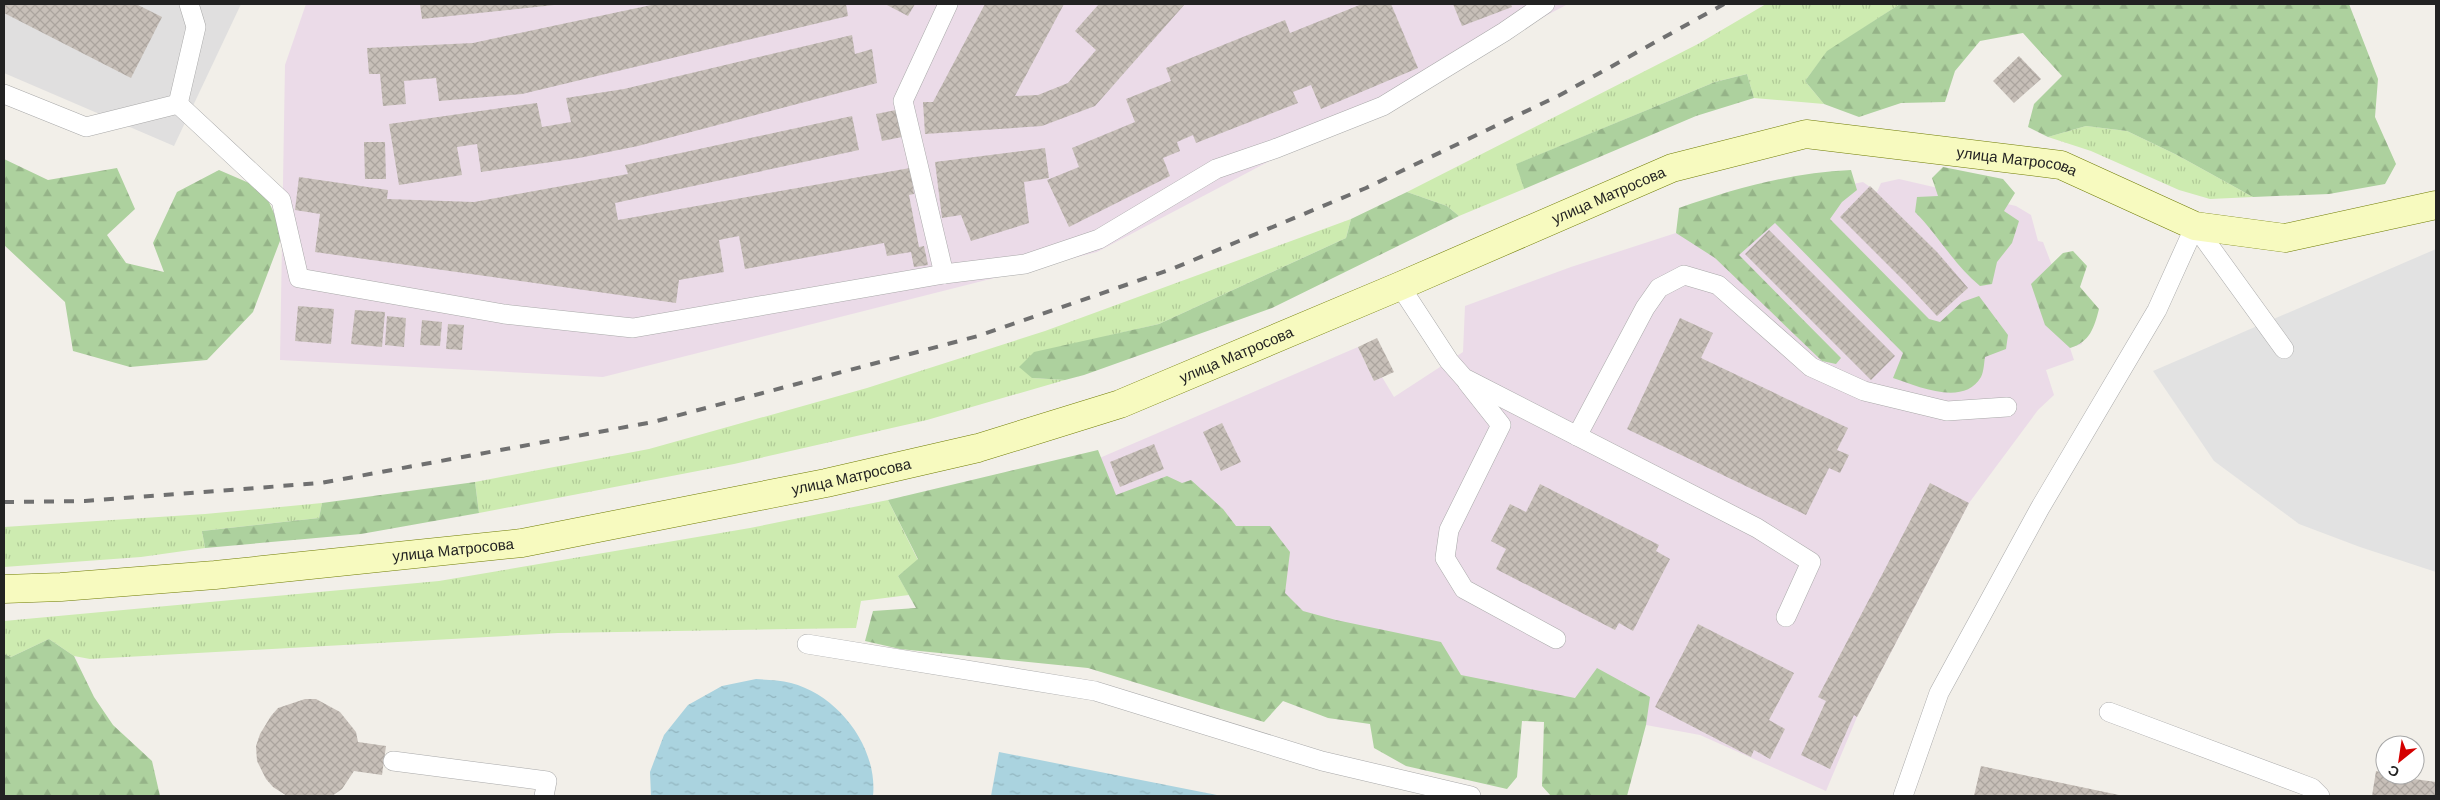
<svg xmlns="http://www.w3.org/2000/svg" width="2440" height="800" font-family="Helvetica,sans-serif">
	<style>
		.residential { fill: #e0dfdf }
		.industrial { fill: #ebdbe8 }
		.grass { fill: url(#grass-tufts) }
		.forest { fill: url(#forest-firs) }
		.parking { fill: #e2e2e2 }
		.water { fill: url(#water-ripples) }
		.building { fill: url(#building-cross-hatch) }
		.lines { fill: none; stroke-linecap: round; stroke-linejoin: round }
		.lane-casing { stroke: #a9a9a9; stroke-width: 20 }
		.secondary-casing { stroke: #707d05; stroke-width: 29 }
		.lane { stroke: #fff; stroke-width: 19 }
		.secondary { stroke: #f7fabf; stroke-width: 28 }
		.rail { stroke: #707070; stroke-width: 4; stroke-dasharray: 10 10; stroke-linecap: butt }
		.labels { text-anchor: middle; stroke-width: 4; stroke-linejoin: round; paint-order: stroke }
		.street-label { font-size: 15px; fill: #222; stroke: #fff }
	</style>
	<defs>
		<pattern id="grass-tufts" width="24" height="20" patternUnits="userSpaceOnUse" patternTransform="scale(1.25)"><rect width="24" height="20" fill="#cdebb0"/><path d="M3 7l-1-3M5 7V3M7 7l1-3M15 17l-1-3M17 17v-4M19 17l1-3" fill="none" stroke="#b0c997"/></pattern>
		<pattern id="forest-firs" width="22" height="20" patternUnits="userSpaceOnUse" patternTransform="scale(1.25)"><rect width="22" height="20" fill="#add19e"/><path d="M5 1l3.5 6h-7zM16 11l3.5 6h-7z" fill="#95b388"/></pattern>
		<pattern id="water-ripples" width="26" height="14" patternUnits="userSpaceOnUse" patternTransform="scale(1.25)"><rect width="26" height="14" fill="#aad3df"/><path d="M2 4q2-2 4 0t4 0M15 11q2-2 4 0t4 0" fill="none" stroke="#92b5bf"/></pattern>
		<pattern id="building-cross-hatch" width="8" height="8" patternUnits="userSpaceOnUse" patternTransform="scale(1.25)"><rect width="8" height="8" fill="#c7bfb8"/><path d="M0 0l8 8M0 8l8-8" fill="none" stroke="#aba49e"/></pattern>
	</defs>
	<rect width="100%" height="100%" fill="#f2efe9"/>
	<polygon class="residential" points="4,4 241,4 174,146 4,73"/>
	<g class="industrial">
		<polygon points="306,4 1568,4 1097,252 603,377 280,360 285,65"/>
		<polygon points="1899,179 2016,206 2031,215 2038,241 2043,242 2082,344 2070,348 2074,360 2046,370 2054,395 2038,410 1969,503 1857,717 1826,791 1700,735 1646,725 1461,675 1296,642 1302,611 1278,587 1113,511 1053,478 1358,347 1374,381 1382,377 1394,397 1463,352 1465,306 1571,267 1784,198 1863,182 1877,192 1881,183"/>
	</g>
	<g class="grass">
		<polygon points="1766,4 1900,4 1827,52 1805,81 1824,104 1754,98 1747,74 1715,82 1517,164 1524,189 1459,216 1447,206 1407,192 1698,44"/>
		<polygon points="2086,126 2127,131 2177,155 2253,197 2210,199 2179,190 2091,151 2048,137"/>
		<polygon points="1351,219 1346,238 1159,324 1107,336 1032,378 1065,380 927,420 734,464 479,513 475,482 649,449 867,388 1045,331"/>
		<polygon points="888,500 918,560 898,576 909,595 861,601 856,628 558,633 90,659 74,656 49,639 11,657 4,654 4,621 439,581 750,528"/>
		<polygon points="322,503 319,518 202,531 205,548 141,557 4,567 4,527 205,514"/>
	</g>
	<g class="forest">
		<polygon points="1900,4 2349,4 2378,79 2375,117 2396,164 2385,184 2329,194 2253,197 2177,155 2127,131 2086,126 2048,137 2028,127 2034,104 2062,76 2023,33 1980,41 1955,71 1945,102 1901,103 1859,117 1824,104 1805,81 1827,51"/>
		<polygon points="1747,74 1754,98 1696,116 1524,189 1516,164 1715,82"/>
		<polygon points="4,159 48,180 117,168 135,209 107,235 126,263 164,272 153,243 177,192 219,170 263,189 283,233 253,312 207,360 130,367 73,351 65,302 4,245"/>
		<path d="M1943,167L2003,179L2015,193L2004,211L2019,221L2012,243L1997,262L1992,284L1980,286C1955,266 1938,235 1915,212L1917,197L1938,196L1932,178Z"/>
		<path d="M1851,170L1857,190L1842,202L1830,219L1929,319L1940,322L1962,302L1979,296L2008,335L2006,349L1985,357C1984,363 1984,371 1981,377C1964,407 1917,386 1893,378L1903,353L1775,223L1739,255L1841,358L1836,364L1822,361L1715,258L1676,233L1679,208C1736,188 1790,173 1851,170Z"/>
		<polygon points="1407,192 1447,206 1459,216 1272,308 1084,375 1065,380 1032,378 1019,367 1034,352 1159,324 1346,238 1351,219"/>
		<path d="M2073,251L2087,266L2080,287L2099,309C2094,328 2090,342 2070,348L2045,325L2031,284L2063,253Z"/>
		<polygon points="1098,450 1116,495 1167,476 1182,483 1191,480 1223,509 1236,526 1270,526 1290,552 1285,593 1303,611 1336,620 1441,642 1461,675 1575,698 1597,668 1650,697 1646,725 1627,796 1551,796 1542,786 1544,722 1522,721 1517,777 1507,789 1406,766 1374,748 1370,724 1328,718 1283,701 1264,722 1088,668 900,649 865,641 873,611 916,608 898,576 918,559 888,500"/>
		<polygon points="475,482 479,513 361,534 205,548 202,531 319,518 322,503"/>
		<polygon points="49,639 74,656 94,697 113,725 152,761 160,796 4,796 4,654 11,657"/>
	</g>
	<polygon class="parking" points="2436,249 2436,572 2360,547 2299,524 2214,461 2153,371"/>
	<g class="water">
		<path d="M756,679C767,680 780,680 791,683C838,695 878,747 873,796H651L650,772L664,735L688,705L722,686Z"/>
		<polygon points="999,752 1222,796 991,796"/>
	</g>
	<g class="building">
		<polygon points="4,4 136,4 162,17 131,78 4,13"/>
		<polygon points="420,4 554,4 554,5 422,19"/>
		<polygon points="656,4 846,4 848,16 522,94 439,101 436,78 404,81 406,104 383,106 380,74 369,74 367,48 473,43"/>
		<polygon points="885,4 915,4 908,16"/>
		<polygon points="985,4 1064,4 1015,96 1038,95 1068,83 1096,50 1075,31 1099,4 1185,4 1095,106 1042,126 925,134 923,102 933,102"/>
		<polygon points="1362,4 1391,4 1418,68 1321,109 1311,85 1293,92 1298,103 1196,143 1193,135 1177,142 1180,151 1163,158 1170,176 1069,227 1047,180 1079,167 1072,148 1135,122 1126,99 1171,81 1166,68 1285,20 1290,33"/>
		<polygon points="1453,4 1511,4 1512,7 1462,26"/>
		<polygon points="852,35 855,54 872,49 877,83 638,146 579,158 481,172 477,144 457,147 462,175 399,185 389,124 537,103 542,127 571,122 566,98 624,89"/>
		<polygon points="2019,56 2041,79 2014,103 1993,81"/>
		<polygon points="896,110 902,137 882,141 876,114"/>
		<polygon points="852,116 859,150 615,203 618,220 910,168 914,194 909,195 919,247 924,246 928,265 914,267 911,252 887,256 884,243 745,269 739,236 719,240 724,272 679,280 676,303 315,252 320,214 295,210 299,177 388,190 387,199 474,202 628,174 625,165"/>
		<polygon points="364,142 385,142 386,179 365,179"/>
		<polygon points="1045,148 1049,178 1024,182 1029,223 971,241 961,215 942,218 935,162"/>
		<polygon points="1870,186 1937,252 1968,288 1937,316 1906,283 1840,217"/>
		<polygon points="1769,230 1895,356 1871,380 1745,254"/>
		<polygon points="298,306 334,309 331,344 295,341"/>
		<polygon points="355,310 385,312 382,347 351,344"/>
		<polygon points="387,316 406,318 404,347 385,345"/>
		<polygon points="1680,318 1713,333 1701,358 1848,428 1837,450 1849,455 1840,473 1829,468 1806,515 1627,429"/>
		<polygon points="422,320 442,322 440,346 420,345"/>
		<polygon points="448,324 464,325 462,350 446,349"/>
		<polygon points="1377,338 1394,372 1374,381 1358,347"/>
		<polygon points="1222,423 1241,462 1221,471 1203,432"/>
		<polygon points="1154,444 1164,469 1120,487 1110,462"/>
		<polygon points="1930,483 1969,503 1857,717 1854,715 1830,769 1801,755 1826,701 1818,697"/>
		<polygon points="1540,484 1659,545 1656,551 1670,559 1633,631 1619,623 1615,630 1496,569 1506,549 1491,541 1510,504 1526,512"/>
		<polygon points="1698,624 1794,673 1769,720 1785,729 1770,759 1754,750 1751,757 1655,707"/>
		<polygon points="305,699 316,699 340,712 356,732 358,742 386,746 382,775 354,771 342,789 332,796 287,796 273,787 266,779 257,761 256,746 260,734 271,716 278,708"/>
		<polygon points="1981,766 2119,795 2119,796 1974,796"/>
		<polygon points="2376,771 2385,773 2385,775 2436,782 2436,796 2372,796"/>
	</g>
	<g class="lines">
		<defs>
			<g id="lane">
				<polyline points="4,94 86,127 178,104 196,27 189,4"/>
				<polyline points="178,104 281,200 299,278 504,314 633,328 944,274 1025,264 1099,239 1216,169 1277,148 1383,106 1504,32 1545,4"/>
				<polyline points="944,274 903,101 948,4"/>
				<polyline points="1400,286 1449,361 1464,378 1757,528 1811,562 1786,617"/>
				<polyline points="1467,382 1501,425 1449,530 1445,558 1464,589 1556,639"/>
				<polyline points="1577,436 1645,308 1659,288 1684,275 1718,285 1811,367 1864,391 1947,411 2007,407"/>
				<polyline points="807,644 1095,691 1322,761 1471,796"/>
				<polyline points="2109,712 2312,788 2320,796"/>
				<polyline points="393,761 547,781 544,796"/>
				<polyline points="1903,796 1939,693 2040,508 2157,310 2195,226 2284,349"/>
			</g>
			<g id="secondary">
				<path id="s1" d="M4,589L61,587L215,575L522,543L826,483L978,448L1120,404L1400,286L1672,168L1806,134L2061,165L2195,226L2285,238L2436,205"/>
			</g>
		</defs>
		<use href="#lane" class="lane-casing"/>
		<use href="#secondary" class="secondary-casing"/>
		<use href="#lane" class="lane"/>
		<use href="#secondary" class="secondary"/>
		<polyline class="rail" points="4,502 85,501 321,483 653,422 978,336 1172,269 1366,188 1560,95 1724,4"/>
	</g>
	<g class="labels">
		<g class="street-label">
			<text dy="5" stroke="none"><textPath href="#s1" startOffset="2086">улица Матросова</textPath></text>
			<text dy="5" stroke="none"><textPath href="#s1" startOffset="1666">улица Матросова</textPath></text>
			<text dy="5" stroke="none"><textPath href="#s1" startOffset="1261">улица Матросова</textPath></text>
			<text dy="5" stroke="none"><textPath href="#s1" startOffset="856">улица Матросова</textPath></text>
			<text dy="5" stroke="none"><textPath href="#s1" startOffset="451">улица Матросова</textPath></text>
		</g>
	</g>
	<rect width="2440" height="800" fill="none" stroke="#222222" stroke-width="10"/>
	<g transform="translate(2400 760) rotate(210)"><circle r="24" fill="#ffffff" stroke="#a7a7a7"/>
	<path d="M0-4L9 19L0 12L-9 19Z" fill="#d40000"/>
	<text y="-8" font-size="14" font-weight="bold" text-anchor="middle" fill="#222222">С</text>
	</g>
</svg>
